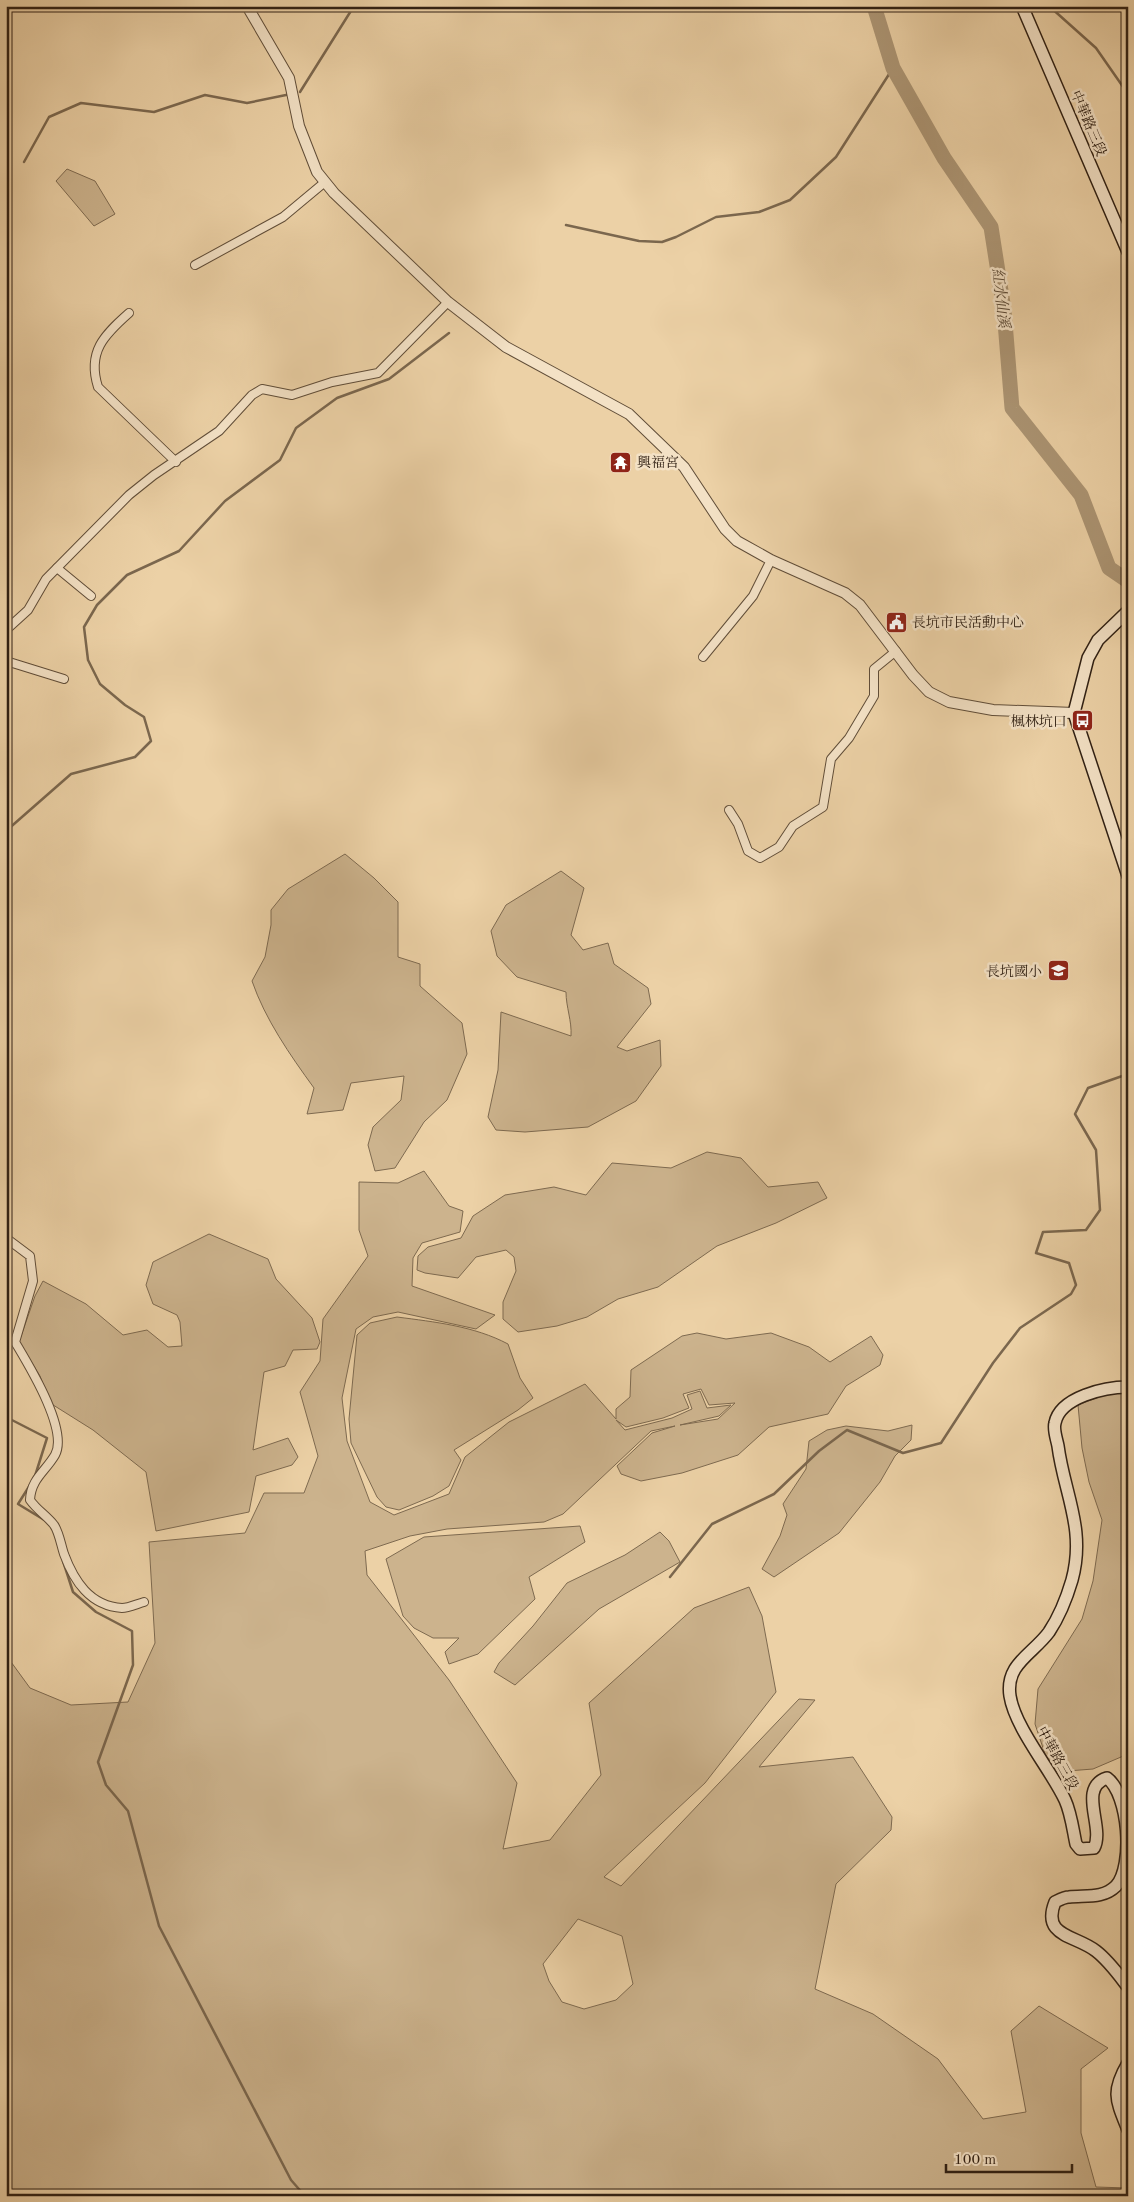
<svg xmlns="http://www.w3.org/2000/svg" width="1134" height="2202" font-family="'Old Standard TT','Noto Serif TC',serif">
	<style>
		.green { fill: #ccb38d; stroke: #7e6a50; fill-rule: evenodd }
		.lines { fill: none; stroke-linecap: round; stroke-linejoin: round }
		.stream { stroke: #7b674e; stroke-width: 2.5 }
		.river { stroke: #ac9574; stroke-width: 15 }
		.minor-casing { stroke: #604d38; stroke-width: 10 }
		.tertiary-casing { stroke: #604d38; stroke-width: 12 }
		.secondary-casing { stroke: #312114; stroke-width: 14 }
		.minor { stroke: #f3e1c5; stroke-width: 8 }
		.tertiary { stroke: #f3e1c5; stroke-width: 10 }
		.secondary { stroke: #f3e1c5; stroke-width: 11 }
		.labels { text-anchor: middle; stroke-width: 5; stroke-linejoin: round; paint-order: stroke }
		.street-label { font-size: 14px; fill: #312114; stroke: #f3e1c5 }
		.poi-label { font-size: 14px; fill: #312114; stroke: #f3e1c5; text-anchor: start }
		.water-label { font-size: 15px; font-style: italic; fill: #5c4a36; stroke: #f3e1c5 }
	</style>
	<rect width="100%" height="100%" fill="#ecd1a6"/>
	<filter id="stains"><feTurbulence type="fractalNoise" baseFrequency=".004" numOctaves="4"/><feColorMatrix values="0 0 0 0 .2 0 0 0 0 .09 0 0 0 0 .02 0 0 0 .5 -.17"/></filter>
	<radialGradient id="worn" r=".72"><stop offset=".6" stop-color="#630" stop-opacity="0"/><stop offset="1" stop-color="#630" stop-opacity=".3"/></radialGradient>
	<g class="green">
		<polygon points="67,169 95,181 115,214 94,226 56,181"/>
		<path d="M345,854L374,878L398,902V957L420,964V986L462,1023L467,1054L447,1100L424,1122L395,1168L375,1171L368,1145L373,1127L401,1100L404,1076L351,1083L343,1110L307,1114L314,1088C290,1055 265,1019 252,981L265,957L271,925V910L288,889Z"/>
		<path d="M561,871L584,888L571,935L583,950L608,943L614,964L648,988L651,1004L617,1047L627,1051L660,1040L661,1066L636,1101L588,1127L525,1132L496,1130L488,1117L498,1070L501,1012L571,1036C572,1021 566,1007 566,992L517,977L497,956L491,931L506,905Z"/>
		<polygon points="707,1152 741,1158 768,1187 818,1182 827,1198 776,1223 717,1246 658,1287 618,1299 587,1317 557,1326 518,1332 503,1319 503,1302 516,1271 514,1257 506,1250 476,1257 458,1278 425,1273 417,1270 418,1256 428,1247 461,1238 473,1216 505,1195 554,1187 586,1195 612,1163 671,1168"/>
		<path d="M424,1171L449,1206L463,1211L460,1232L422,1243L413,1258L412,1286L495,1315L476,1329L398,1312L373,1317L356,1329L342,1398L347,1441L370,1502L394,1515L449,1494L465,1457L509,1422L585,1384L616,1419V1409L630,1397L631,1370L682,1336L697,1333L726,1339L771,1333L809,1347L830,1362L871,1336L883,1355L880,1365L846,1386L828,1414L769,1427L738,1455L682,1473L641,1481L621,1474L617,1466L652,1433L675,1426L651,1431L563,1514L544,1522L447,1529L410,1536L365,1551L367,1575L449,1680L517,1783L503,1849L550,1840L601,1775L589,1703L694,1608L749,1587L762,1616L776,1692L705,1783L604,1877L621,1886L799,1699L815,1700L759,1767L853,1757L892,1817L891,1830L836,1884L815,1989L873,2014L938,2059L983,2119L1026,2112L1011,2031L1039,2006L1108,2048L1081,2069V2133L1096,2187L1128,2188V2196H6V1655L30,1688L71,1705L128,1702L155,1643L149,1542L245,1533L264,1493H304L318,1456L300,1392L320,1361L323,1319L368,1256L359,1230V1182L398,1183ZM701,1389L709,1405L735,1403L718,1419L680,1425L719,1416L731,1405L707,1408L700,1391L687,1395L692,1409L672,1418L625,1430L616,1420L626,1427L663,1418L689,1408L683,1394ZM578,1919L622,1936L633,1984L616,2000L584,2009L562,2002L549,1981L543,1964Z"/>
		<polygon points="209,1234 268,1259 276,1279 312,1318 320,1342 317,1349 293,1350 285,1366 264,1372 253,1450 288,1438 298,1457 292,1465 256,1476 249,1512 156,1531 146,1472 93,1430 50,1403 40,1376 19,1342 35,1296 43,1281 86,1304 123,1335 147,1330 168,1347 182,1346 180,1322 177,1315 153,1304 146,1285 153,1262"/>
		<path d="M397,1317C435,1322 474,1326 508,1344L520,1378L533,1398L518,1410L454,1450L461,1460L449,1486L433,1496L399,1510L386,1507L377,1497L351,1443L349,1419L357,1335L370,1323Z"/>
		<polygon points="1114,1391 1128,1392 1128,1754 1093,1769 1055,1772 1045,1754 1035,1724 1038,1689 1082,1619 1093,1581 1102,1520 1089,1482 1082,1448 1078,1405"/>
		<polygon points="912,1425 911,1440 895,1456 880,1482 839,1533 774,1577 762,1569 780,1536 787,1515 783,1504 806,1469 809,1441 827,1430 846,1426 888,1431"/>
		<polygon points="580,1526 585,1542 529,1577 535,1599 478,1654 449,1664 445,1652 459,1638 433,1638 414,1628 403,1616 386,1559 424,1537"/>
		<polygon points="660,1532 669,1541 680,1562 599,1609 515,1685 494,1672 499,1663 533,1626 567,1583 625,1555"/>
	</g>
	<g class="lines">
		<g class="stream">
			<polyline points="1049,6 1096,48 1128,94"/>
			<polyline points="300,92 354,6"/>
			<polyline points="24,162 49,117 81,103 154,112 205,95 247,103 286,95"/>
			<polyline points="566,225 639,241 662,242 676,237 716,217 759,212 790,200 836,157 893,68"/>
			<polyline points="6,831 71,774 135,757 151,741 144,717 125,705 100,684 88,660 84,627 97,605 127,575 179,551 225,501 280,460 296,428 337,398 389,379 449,333"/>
			<polyline points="6,1417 47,1438 35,1476"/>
			<polyline points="30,1485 18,1504 46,1521"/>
			<polyline points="63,1561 73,1592 96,1612 132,1631 133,1665 98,1762 106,1785 128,1811 159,1926 291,2180 305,2196"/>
			<polyline points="670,1577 712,1524 774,1494 819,1451 847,1430 903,1453 941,1443 993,1363 1020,1328 1071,1294 1076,1285 1069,1263 1036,1253 1043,1232 1086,1230 1100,1210 1096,1150 1075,1114 1088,1088 1128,1074"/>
		</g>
		<polyline class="river" points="874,6 893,68 944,158 991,227 1004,310 1012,408 1081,495 1109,568 1128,581"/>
		<defs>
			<g id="minor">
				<polyline points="195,265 283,217 325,182"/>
				<path d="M129,313C104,335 87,352 98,387L176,462"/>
				<polyline points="57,568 91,596"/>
				<polyline points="6,630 28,610 46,579 129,495 154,475 219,431 252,395 262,389 292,395 332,382 378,373 448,302"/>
				<polyline points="703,657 753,596 771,560"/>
				<polyline points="6,661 64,679"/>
				<polyline points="729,810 738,824 748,851 760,858 779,847 793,826 823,807 831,759 849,738 874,696 874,669 896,651"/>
				<path d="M6,1238L30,1256L33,1281L15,1342C28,1364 69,1430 55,1455C45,1472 31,1479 30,1500C37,1510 47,1516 54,1525C59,1532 61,1545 64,1554C74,1581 90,1606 122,1608C128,1608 137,1604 144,1602"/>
			</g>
			<polyline id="tertiary" points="247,6 289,78 299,126 317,172 334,193 448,302 506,347 629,414 684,467 725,529 737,541 771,560 845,593 860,605 913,675 929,692 949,702 993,710 1074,713"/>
			<g id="secondary">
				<polyline points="1022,6 1128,252"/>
				<polyline points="1128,611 1098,640 1088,658 1074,713 1128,876"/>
				<path d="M1128,1387C1105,1387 1060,1397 1055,1423C1053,1430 1057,1440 1058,1446C1064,1493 1086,1529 1072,1580C1067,1597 1059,1617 1049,1632C1033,1654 1005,1664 1010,1696C1015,1728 1051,1770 1065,1800C1071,1813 1073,1830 1076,1844L1080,1849L1094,1848C1105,1827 1077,1788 1107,1778C1129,1794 1134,1866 1116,1886C1103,1899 1085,1895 1069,1897C1064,1897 1059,1900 1055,1902C1041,1937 1076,1935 1096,1951C1109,1961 1118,1974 1128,1987"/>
				<path d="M1128,2063C1111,2092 1116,2100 1128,2130"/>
			</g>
		</defs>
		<use href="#minor" class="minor-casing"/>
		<use href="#tertiary" class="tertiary-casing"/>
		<use href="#secondary" class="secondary-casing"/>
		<use href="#minor" class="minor"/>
		<use href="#tertiary" class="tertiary"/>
		<use href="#secondary" class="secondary"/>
	</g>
	<defs>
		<symbol id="temple-square" viewBox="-11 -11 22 22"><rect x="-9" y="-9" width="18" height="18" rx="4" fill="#8f2418" stroke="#f3e1c5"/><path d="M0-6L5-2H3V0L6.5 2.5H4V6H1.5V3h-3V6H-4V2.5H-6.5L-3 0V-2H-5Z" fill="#fff"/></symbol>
		<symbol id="civic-square" viewBox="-11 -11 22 22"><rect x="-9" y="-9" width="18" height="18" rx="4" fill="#8f2418" stroke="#f3e1c5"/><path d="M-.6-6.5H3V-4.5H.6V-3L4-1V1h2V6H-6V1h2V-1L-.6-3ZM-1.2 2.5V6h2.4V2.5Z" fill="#fff"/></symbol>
		<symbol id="bus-square" viewBox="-11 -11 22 22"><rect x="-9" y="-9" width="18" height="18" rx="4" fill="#8f2418" stroke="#f3e1c5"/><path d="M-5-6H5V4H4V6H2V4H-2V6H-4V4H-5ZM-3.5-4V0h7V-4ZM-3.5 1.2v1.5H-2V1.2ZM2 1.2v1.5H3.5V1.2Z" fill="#fff"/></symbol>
		<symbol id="school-square" viewBox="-11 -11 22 22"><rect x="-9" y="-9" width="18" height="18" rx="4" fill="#8f2418" stroke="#f3e1c5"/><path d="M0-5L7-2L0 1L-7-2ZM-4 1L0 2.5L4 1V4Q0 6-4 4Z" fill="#fff"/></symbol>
	</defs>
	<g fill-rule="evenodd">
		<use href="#temple-square" x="608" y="450" width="25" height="25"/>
		<use href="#civic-square" x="884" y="610" width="25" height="25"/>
		<use href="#bus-square" x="1070" y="708" width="25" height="25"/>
		<use href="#school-square" x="1046" y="958" width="25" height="25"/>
	</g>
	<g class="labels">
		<g class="street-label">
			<text transform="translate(1089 123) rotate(67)" y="5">中華路三段</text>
			<text transform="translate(1058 1758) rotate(61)" y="5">中華路三段</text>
		</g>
		<g class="poi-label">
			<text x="637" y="467">興福宮</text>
			<text x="912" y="627">長坑市民活動中心</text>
			<text x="1067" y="726" text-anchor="end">楓林坑口</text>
			<text x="1042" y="976" text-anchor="end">長坑國小</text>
		</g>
		<g class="water-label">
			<text transform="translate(1001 298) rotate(83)" y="5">紅水仙溪</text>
		</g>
	</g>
	<rect width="1134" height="2202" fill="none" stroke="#ecd1a6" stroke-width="25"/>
	<rect x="8" y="8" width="1119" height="2187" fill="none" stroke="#312114" stroke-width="2.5"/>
	<rect x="12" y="12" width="1109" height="2177" fill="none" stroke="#312114"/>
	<path d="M946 2164v8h126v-8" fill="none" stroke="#312114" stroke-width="2.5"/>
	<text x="954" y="2164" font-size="15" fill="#312114" stroke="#f3e1c5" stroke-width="4" paint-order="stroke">100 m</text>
	<rect width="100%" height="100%" filter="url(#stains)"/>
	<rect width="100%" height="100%" fill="url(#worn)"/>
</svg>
